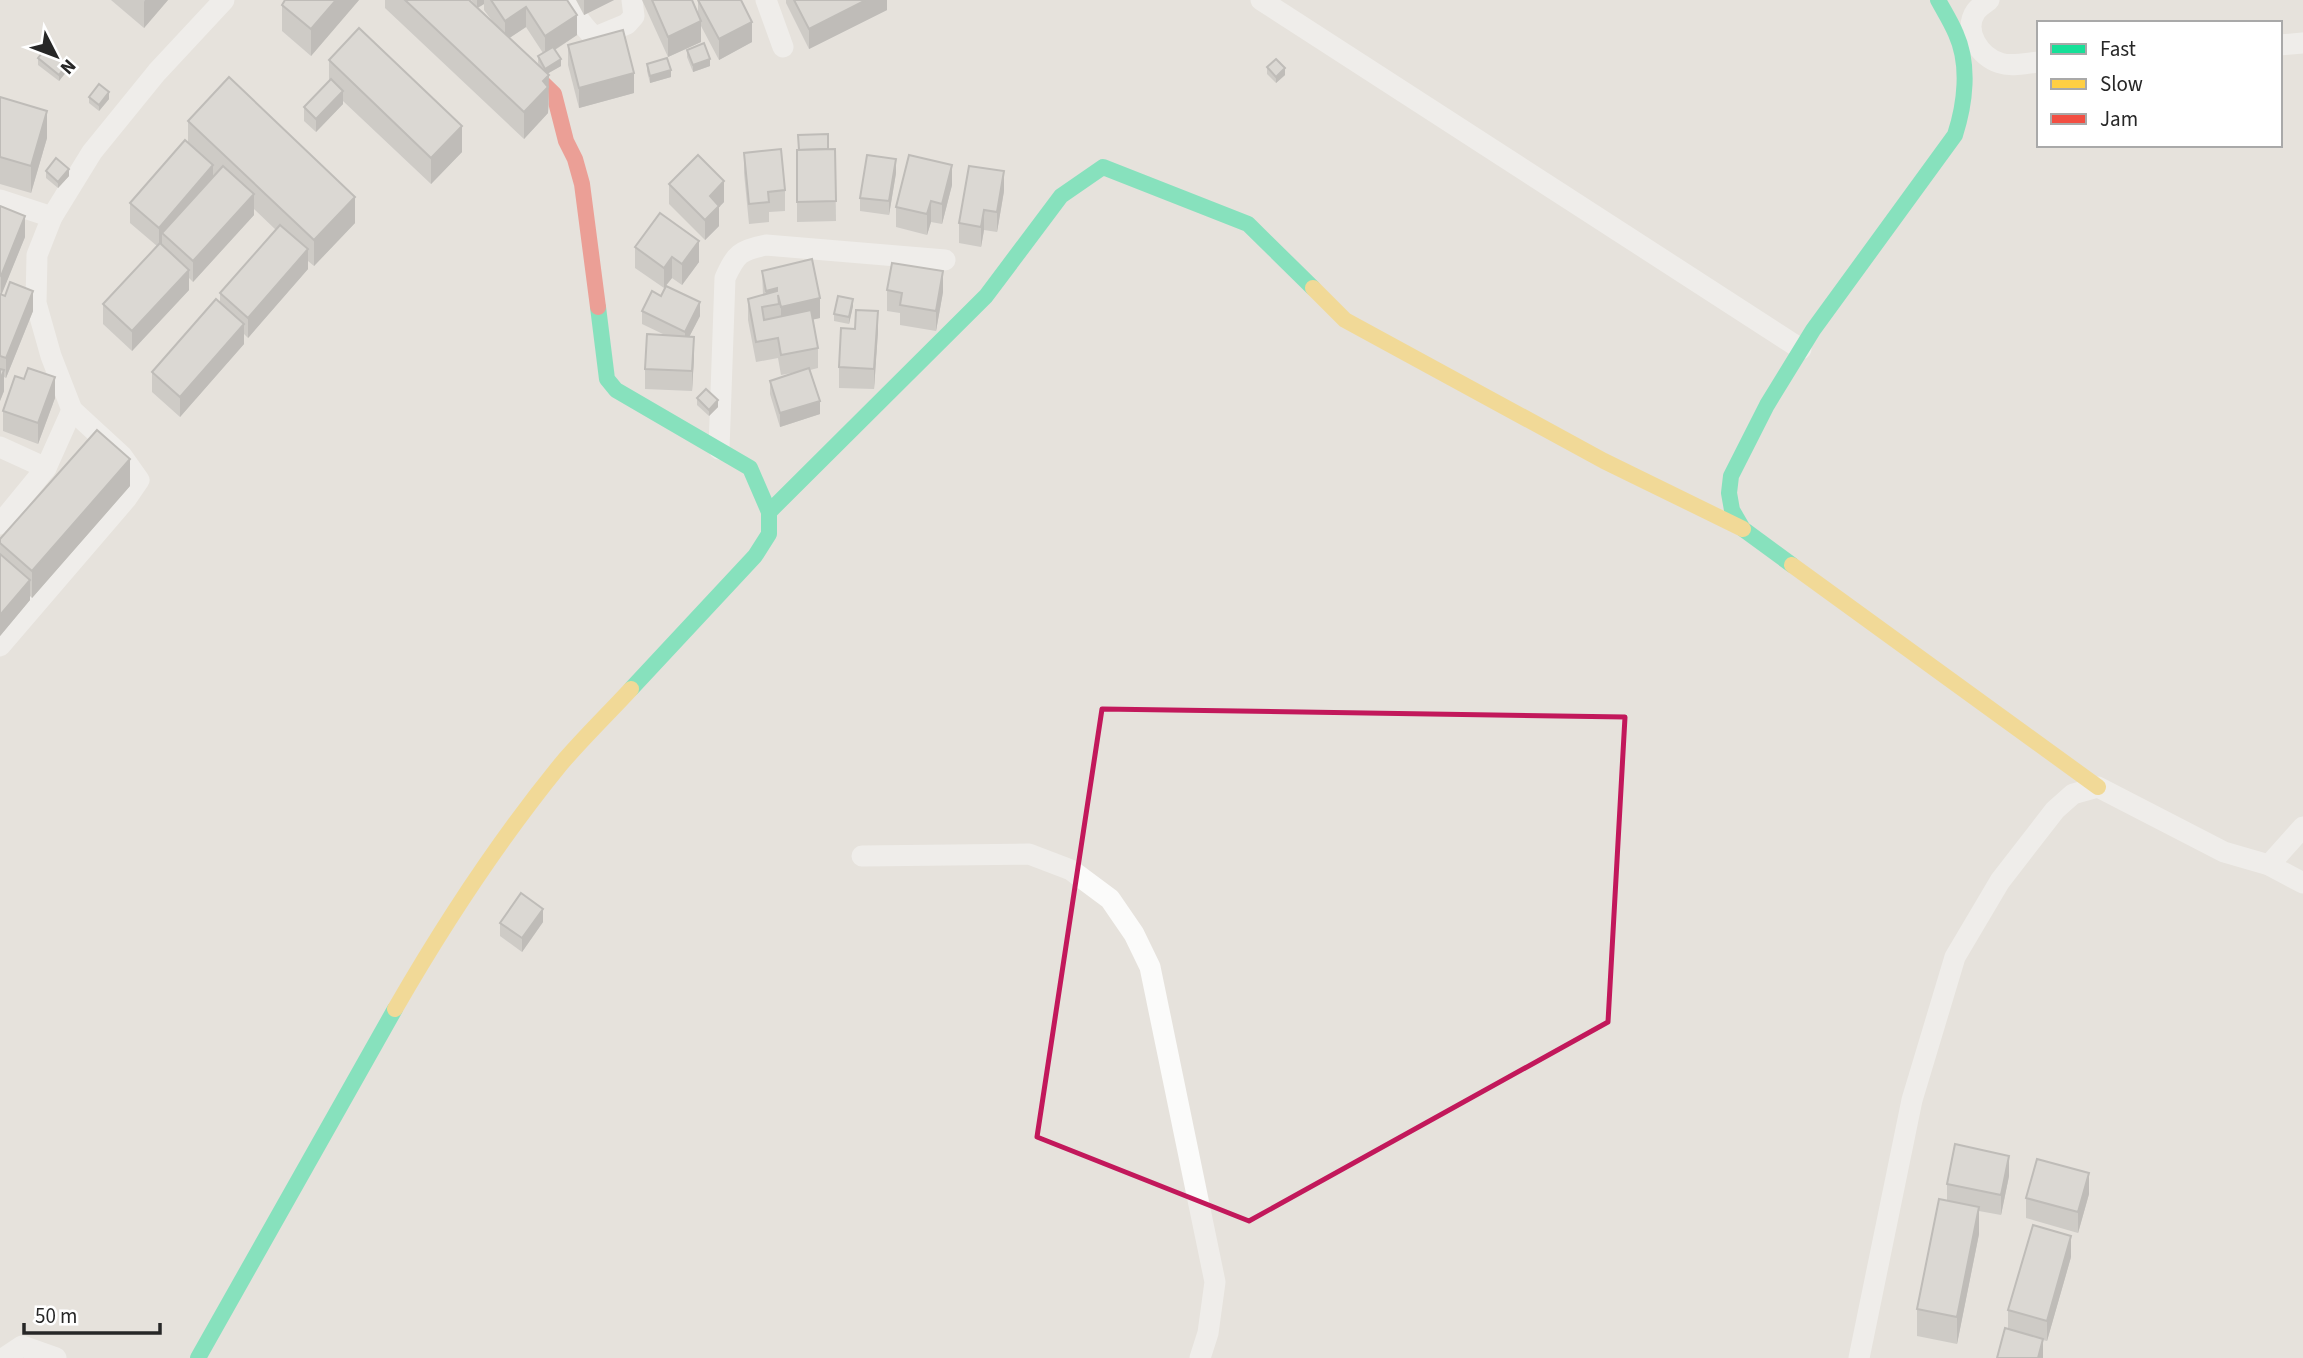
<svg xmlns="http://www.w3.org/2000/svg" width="2303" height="1358" viewBox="0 0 2303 1358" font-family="'Source Sans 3',sans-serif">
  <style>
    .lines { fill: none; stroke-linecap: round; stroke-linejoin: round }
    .street { stroke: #fbfbfa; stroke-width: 21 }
    .fast { stroke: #16e098; stroke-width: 16 }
    .slow { stroke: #ffcf43; stroke-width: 16 }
    .jam { stroke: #f24e42; stroke-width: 16 }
    .wall { fill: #b1afac; fill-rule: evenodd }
    .shaded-wall { fill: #908f8c }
    .building { fill: #ceccc8; stroke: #908f8c; stroke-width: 2 }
    .marked { fill: none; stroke: #c2185b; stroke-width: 5; stroke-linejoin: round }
  </style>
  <rect width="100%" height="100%" fill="#e6e2dc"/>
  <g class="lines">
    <g class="street">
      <path d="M564 0 584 26 591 34 598 36 627 24 634 16 632 0"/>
      <path d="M766 0 783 47"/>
      <path d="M1261 0 1801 349"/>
      <path d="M1989 0C1985 3 1979 7 1976 11 1962 31 1980 57 2000 63 2011 67 2027 63 2039 62"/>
      <path d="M2280 45 2303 43"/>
      <path d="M0 200 52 217"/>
      <path d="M0 447 46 468"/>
      <path d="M719 449 725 278C736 254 740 250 766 245L945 260"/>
      <path d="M0 524 46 468 72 410"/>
      <path d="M0 646 126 499 139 480 122 456 72 410 51 356 36 303 37 255 52 217 92 152 157 72 224 0"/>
      <path d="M862 856 1029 854 1071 870 1110 899 1134 934 1150 967 1215 1282 1208 1333 1200 1358"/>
      <path d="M2269 865 2303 827"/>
      <path d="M4 1358 22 1346 56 1358"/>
      <path d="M1859 1358 1912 1100 1955 957 2000 881 2055 810 2073 794 2098 787 2224 852 2269 865 2303 883"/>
    </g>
    <g class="fast">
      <path d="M598 307 607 379 616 390 750 468 769 512V534L755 556 631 689"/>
      <path d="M769 512 986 296 1061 196 1103 167 1248 224 1313 288"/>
      <path d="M1792 565 1743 529 1732 510 1729 493 1731 476 1767 405 1813 330 1955 135C1965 104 1970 65 1956 34 1951 22 1944 11 1938 0"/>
      <path d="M198 1358 395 1009"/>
    </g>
    <g class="slow">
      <path d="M1313 288 1345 320 1604 461 1743 529"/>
      <path d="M1792 565 2098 787"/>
      <path d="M395 1009C444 924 499 840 561 764 583 738 608 714 631 689"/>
    </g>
    <path class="jam" d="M521 62 554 94 566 141 575 159 582 184 598 307"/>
  </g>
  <g class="wall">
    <path d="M111 0H168L144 28Z"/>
    <path d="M285 0H359L311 56 282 31V5Z"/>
    <path d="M385 0H469L477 7 471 0H567L577 35 555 50 561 66 547 74 549 102 548 113 524 139 385 8ZM484 4V10L493 22 478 8ZM526 27 543 53 538 56V63L541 68 509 38Z"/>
    <path d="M576 0H614L584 15Z"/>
    <path d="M642 0H692L698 13V0H741L752 42 719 60 701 26V42L668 57Z"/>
    <path d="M786 0H887V10L809 49 786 3Z"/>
    <path d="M568 45 634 93 579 108 568 65Z"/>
    <path d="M687 50 710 66 693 72 687 57Z"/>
    <path d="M38 58 67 71 59 81 38 65Z"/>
    <path d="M329 60 462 152 431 184 343 101V104L316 132 304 121V107L329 82Z"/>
    <path d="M647 64 671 77 650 83 647 71Z"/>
    <path d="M1267 67 1285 75 1276 83 1267 74Z"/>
    <path d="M0 97 47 138 31 193 0 184Z"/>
    <path d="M89 97 109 99 99 111 89 103Z"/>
    <path d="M188 121 355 223 314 266 308 261V269L248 338 244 334V344L180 417 152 392V372L220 303V293L276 230 254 209V215L193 282 189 278V290L132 351 103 324V304L157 246 130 223V203L188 143Z"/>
    <path d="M835 149 836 221 797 222V150Z"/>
    <path d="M744 153 785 190V211L769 212V222L749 224 744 173Z"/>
    <path d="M46 171 69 176 58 188 46 178Z"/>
    <path d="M896 173 889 215 860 211V198Z"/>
    <path d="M669 184 724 202 719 207V226L705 240 669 204Z"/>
    <path d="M952 185 942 224 931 222 927 235 896 227V207Z"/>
    <path d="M1004 191 997 232 984 230 981 247 959 243V223Z"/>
    <path d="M0 206 25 237 1 295 33 311 6 378 4 377V391L0 401Z"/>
    <path d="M635 247 699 262 682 285 672 278 664 288 635 268Z"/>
    <path d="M762 271 820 318 813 319 818 348V368L810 370 820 414 780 427 770 394V381L797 372 781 375 778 358 756 362 748 320V299L763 295Z"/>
    <path d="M887 290 943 292 936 331 900 325V313L887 311Z"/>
    <path d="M853 306 849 324 834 321V314Z"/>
    <path d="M642 311 700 316 689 337 694 357 692 391 645 389V369L665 335 642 324Z"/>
    <path d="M878 331 874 389 839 388V367Z"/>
    <path d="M24 379 55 398 38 444 3 431V411Z"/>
    <path d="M697 398 718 407 709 416 697 405Z"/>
    <path d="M130 486 32 598 30 596V600L0 636V539Z"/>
    <path d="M543 922 522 952 500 936V923Z"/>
    <path d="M2009 1176 2001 1215 1979 1211V1234L1957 1344 1917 1336V1309L1947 1200V1184Z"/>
    <path d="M2089 1194 2078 1233 2026 1218V1198Z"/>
    <path d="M2071 1257 2047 1341 2043 1340V1358L2008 1329V1310Z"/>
  </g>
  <g class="shaded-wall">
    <path d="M145 0H168L144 28V2Z"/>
    <path d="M336 0H359L311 56V29Z"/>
    <path d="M477 0H484V4L477 8Z"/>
    <path d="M584 0H614L584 15Z"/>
    <path d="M866 0H887V10L809 49V29Z"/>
    <path d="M526 7V27L505 41V21Z"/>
    <path d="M577 15V35L545 56V36Z"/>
    <path d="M701 21V42L668 57V37Z"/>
    <path d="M752 22V42L719 60V39Z"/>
    <path d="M561 59V66L545 75V69Z"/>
    <path d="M710 59V66L693 72V65Z"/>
    <path d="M67 64V71L59 81V75Z"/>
    <path d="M1285 68V75L1276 83V77Z"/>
    <path d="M671 70V77L650 83V76Z"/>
    <path d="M634 73V93L579 108V88Z"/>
    <path d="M549 75 548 113 524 139V112L543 81Z"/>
    <path d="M343 91V104L316 132V119Z"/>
    <path d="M109 92V99L99 111V105Z"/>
    <path d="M47 111V138L31 193V166Z"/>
    <path d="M462 126V152L431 184V158Z"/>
    <path d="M896 159V173L889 215V201Z"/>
    <path d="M213 165V185L162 233V244L159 248V228Z"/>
    <path d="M952 165V185L942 224V204Z"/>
    <path d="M69 169V176L58 188V182Z"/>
    <path d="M1004 171V191L997 232V212Z"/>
    <path d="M724 181V202L719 207V226L705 240V220L710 196Z"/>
    <path d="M254 194V215L193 282V261Z"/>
    <path d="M355 197V223L314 266V240Z"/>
    <path d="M931 201V222L927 235V214Z"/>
    <path d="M984 210V230L981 247V227Z"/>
    <path d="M25 216V237L1 296V276Z"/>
    <path d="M699 241V262L682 285V264Z"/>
    <path d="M308 249V269L248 338V318Z"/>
    <path d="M672 257V278L664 288V268Z"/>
    <path d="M189 270V290L132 351V331Z"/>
    <path d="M943 271V292L936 331V311Z"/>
    <path d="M777 288V304L766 306V291Z"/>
    <path d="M33 291V311L6 378V358Z"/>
    <path d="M820 298V318L781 327V307Z"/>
    <path d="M853 299V306L849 324V317Z"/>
    <path d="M700 302V316L685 345V332Z"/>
    <path d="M878 311V331L874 389V369Z"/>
    <path d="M244 324V344L180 417V397Z"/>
    <path d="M694 337V357L692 391V371Z"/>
    <path d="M4 370V391L0 401V380Z"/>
    <path d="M55 377V398L38 444V423Z"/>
    <path d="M718 400V407L709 416V410Z"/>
    <path d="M820 401V414L780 427V413Z"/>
    <path d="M130 459V486L32 598V571Z"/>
    <path d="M30 580V600L0 636V615Z"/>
    <path d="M543 909V922L522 952V938Z"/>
    <path d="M2009 1156V1176L2001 1215V1195Z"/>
    <path d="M2089 1173V1194L2078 1233V1212Z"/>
    <path d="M1979 1207V1234L1957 1344V1317Z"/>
    <path d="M2071 1236V1257L2047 1341V1321Z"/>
    <path d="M2043 1339V1358H2038Z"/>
  </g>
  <g class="building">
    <path d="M285 0H336L311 29 282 5Z"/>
    <path d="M405 0H469L549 75 543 81 548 87 524 112Z"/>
    <path d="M491 0H567L577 15 545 36 526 7 505 21Z"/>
    <path d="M652 0H692L701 21 668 37Z"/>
    <path d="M698 0H741L752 22 719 39Z"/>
    <path d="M794 0H866L809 29Z"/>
    <path d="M359 28 462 126 431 158 329 60Z"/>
    <path d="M623 30 634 73 579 88 568 45Z"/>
    <path d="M704 43 710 59 693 65 687 50Z"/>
    <path d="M553 47 561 59 545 69 538 56Z"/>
    <path d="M46 48 67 64 59 75 38 58Z"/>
    <path d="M667 58 671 70 650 76 647 64Z"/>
    <path d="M1276 59 1285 68 1276 77 1267 67Z"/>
    <path d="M229 77 355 197 314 240 188 121Z"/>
    <path d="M331 79 343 91 316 119 304 107Z"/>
    <path d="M99 84 109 92 99 105 89 97Z"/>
    <path d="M0 97 47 111 31 166 0 157Z"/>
    <path d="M828 134V149L799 150 798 135Z"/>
    <path d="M185 140 213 165 159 228 130 203Z"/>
    <path d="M781 149 785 190 768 192 769 202 749 204 744 153Z"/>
    <path d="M835 149 836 201 797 202V150Z"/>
    <path d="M698 155 724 181 710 196 719 206 705 220 669 184Z"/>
    <path d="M867 155 896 159 889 201 860 198Z"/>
    <path d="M909 155 952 165 942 204 931 201 927 214 896 207Z"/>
    <path d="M56 158 69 169 58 182 46 171Z"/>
    <path d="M223 166 254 194 193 261 162 233Z"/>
    <path d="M969 166 1004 171 997 212 984 210 981 227 959 223Z"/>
    <path d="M0 206 25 216 1 276 0 275Z"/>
    <path d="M660 213 699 241 682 264 672 257 664 268 635 247Z"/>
    <path d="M280 225 308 249 248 318 220 293Z"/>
    <path d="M160 243 189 270 132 331 103 304Z"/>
    <path d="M812 259 820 298 781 307 778 295 779 304 762 307 764 320 811 310 818 348 781 355 778 338 756 342 748 299 777 291V288L766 291 762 271Z"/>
    <path d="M892 263 943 271 936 311 900 305 902 293 887 290Z"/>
    <path d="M10 282 33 291 6 358 0 356V294L5 296Z"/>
    <path d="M666 286 700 302 685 332 642 311 652 291 661 296Z"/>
    <path d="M838 296 853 299 849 317 834 314Z"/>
    <path d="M216 299 244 324 180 397 152 372Z"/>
    <path d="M856 310 878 311 874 369 839 367 841 328 855 329Z"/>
    <path d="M647 334 694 337 692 371 645 369Z"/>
    <path d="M28 368 55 377 38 423 3 411 15 376 24 379Z"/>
    <path d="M809 368 820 401 780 413 770 381Z"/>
    <path d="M0 369 4 370 0 380Z"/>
    <path d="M706 389 718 400 709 410 697 398Z"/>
    <path d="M97 430 130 459 32 571 0 543V539Z"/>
    <path d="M0 554 30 580 0 615Z"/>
    <path d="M521 893 543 909 522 938 500 923Z"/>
    <path d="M1955 1144 2009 1156 2001 1195 1947 1184Z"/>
    <path d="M2037 1159 2089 1173 2078 1212 2026 1198Z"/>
    <path d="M1939 1199 1979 1207 1957 1317 1917 1309Z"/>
    <path d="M2033 1225 2071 1236 2047 1321 2008 1310Z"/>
    <path d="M2005 1328 2043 1339 2038 1358H1997Z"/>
  </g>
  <path d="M0 0H2303V1358H0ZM1102 709 1625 717 1608 1022 1249 1221 1037 1137Z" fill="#e6e2dc" fill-opacity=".55" fill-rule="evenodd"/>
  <path class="marked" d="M1102 709 1625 717 1608 1022 1249 1221 1037 1137Z"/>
  <rect x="2037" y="21" width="245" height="126" fill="#ffffff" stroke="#a9a9a9" stroke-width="2"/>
  <rect x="2051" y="44" width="35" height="10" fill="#16e098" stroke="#a9a9a9" stroke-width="2"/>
  <text x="2100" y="56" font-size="21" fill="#272727">Fast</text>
  <rect x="2051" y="79" width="35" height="10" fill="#ffcf43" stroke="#a9a9a9" stroke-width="2"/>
  <text x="2100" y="91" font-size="21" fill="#272727">Slow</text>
  <rect x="2051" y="114" width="35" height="10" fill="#f24e42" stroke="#a9a9a9" stroke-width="2"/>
  <text x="2100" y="126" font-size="21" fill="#272727">Jam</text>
  <g transform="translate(56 56) rotate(132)" stroke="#ffffff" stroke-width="5" paint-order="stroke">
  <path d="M0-5L12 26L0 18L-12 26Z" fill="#272727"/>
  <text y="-10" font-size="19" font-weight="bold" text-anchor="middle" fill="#272727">N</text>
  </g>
  <path d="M24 1323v10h136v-10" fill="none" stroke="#272727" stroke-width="3.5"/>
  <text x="35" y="1323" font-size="21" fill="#272727" stroke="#ffffff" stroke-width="5" paint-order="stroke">50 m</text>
</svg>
